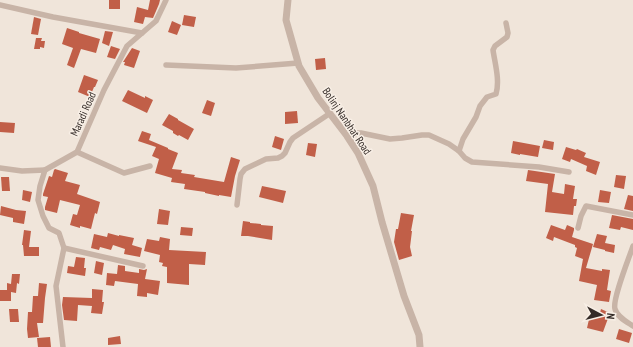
<svg xmlns="http://www.w3.org/2000/svg" width="633" height="347" viewBox="0 0 633 347" font-family="'PT Sans Narrow',sans-serif">
  <style>
    .building { fill: #c15f48 }
    .lines { fill: none; stroke-linecap: round; stroke-linejoin: round }
    .minor { stroke: #c8b4a7; stroke-width: 5.5 }
    .tertiary { stroke: #c8b4a7; stroke-width: 7 }
    .labels { text-anchor: middle; dominant-baseline: central; stroke-width: 3; stroke-linejoin: round; paint-order: stroke }
    .street-label { font-size: 11px; fill: #342b27; stroke: #f8efe6 }
  </style>
  <rect width="100%" height="100%" fill="#f0e5da"/>
  <g class="building">
    <rect x="109" y="0" width="11" height="9"/>
    <path d="M150 0H160L159 4 153 18 145 17 143 24 134 22 137 7 148 10Z"/>
    <path d="M184 15 196 17 194 27 182 25Z"/>
    <path d="M34 17 41 19 38 35 31 34Z"/>
    <path d="M172 21 181 25 177 35 168 32Z"/>
    <path d="M67 28 79 32V33L100 39 96 53 81 49 74 68 67 65 73 48 62 44Z"/>
    <path d="M105 31 113 32 109 46 102 43Z"/>
    <path d="M36 38H42L41 41H45L44 48 40 47V49H34Z"/>
    <path d="M111 46 120 49 115 59 107 57Z"/>
    <path d="M132 48 140 51 134 68 124 65 125 62H123Z"/>
    <path d="M325 58 326 69 316 70 315 59Z"/>
    <path d="M84 75 98 80 95 87H94L90 97 78 92Z"/>
    <path d="M128 90 145 98V96L153 100 147 113 122 101Z"/>
    <path d="M207 100 215 103 211 116 202 113Z"/>
    <path d="M297 111 298 123 285 124V112Z"/>
    <path d="M169 114 178 119V120L194 129 188 140 179 135 178 136 173 133V131L162 125Z"/>
    <path d="M0 122 15 123 14 133 0 132Z"/>
    <path d="M142 131 151 134 149 140 168 148V149L178 153 172 169 182 170 181 173 195 175 194 177 224 182 231 157 240 160 235 176 231 197 219 195V196L205 193V192L184 189 185 184 171 182 172 178 155 173 159 159 152 156 156 147 138 141Z"/>
    <path d="M275 136 284 139 281 150 272 147Z"/>
    <path d="M544 140 554 142 553 150 542 148Z"/>
    <path d="M513 141 540 146 538 157 520 154V155L511 153Z"/>
    <path d="M308 143 317 144 315 157 306 155Z"/>
    <path d="M566 147 576 150 577 149 586 153 584 157 600 162 596 175 586 171 587 166 571 159 570 162 562 159Z"/>
    <path d="M55 169 68 173 65 181 80 185 77 194 100 202 97 214 95 213 91 229 80 226V228L70 225 73 214 77 215 80 205 60 200 57 213 45 210V207L48 197 43 196V194L49 176 52 177 54 170Z"/>
    <path d="M528 170 555 174 552 192 564 194 565 184 575 186 573 199H577L576 206H574L573 215 545 212 548 184 526 181Z"/>
    <path d="M616 175 626 176 624 189 614 187Z"/>
    <path d="M1 177H9L10 191H2Z"/>
    <path d="M262 186 286 191 283 203 259 197Z"/>
    <path d="M23 190 32 192 30 202 22 200Z"/>
    <path d="M600 190 611 192 609 203 598 202Z"/>
    <path d="M628 195 633 196V211L624 209Z"/>
    <path d="M1 206 16 210 26 211 24 224 13 222V218L0 215Z"/>
    <path d="M159 209 170 211 168 225 157 224Z"/>
    <path d="M401 213 414 215 411 231H412L410 247 412 256 399 260 394 242 396 229H398Z"/>
    <path d="M612 215 633 219V230L621 227 620 230 609 228Z"/>
    <path d="M243 221 250 222V223L261 224V225L273 226 272 240 248 236H241Z"/>
    <path d="M551 225 565 230 567 225 574 228V230L572 237 593 244 586 268 602 271V269L610 270 607 290 611 291 609 302 594 300 597 285 579 281 583 259 575 256 577 248 575 247V245L554 237 553 241 546 238Z"/>
    <path d="M181 227 193 228 192 236 180 235Z"/>
    <path d="M24 230 31 231 29 247H39V256H24L23 245H22Z"/>
    <path d="M108 233 119 236V235L134 238 132 245 142 248 140 257 124 254 125 249 113 245 111 250 100 247 99 250 91 248 94 234 107 237Z"/>
    <path d="M597 234 607 236 605 243 615 245 614 253 605 251V250L593 247Z"/>
    <path d="M160 237 170 239 169 250 206 252 205 265 189 264V285L167 283V267L162 266 163 263 159 262 160 255 144 251 147 239 159 241Z"/>
    <path d="M76 257 85 258 84 268H86L85 276 67 273 68 266 74 267Z"/>
    <path d="M96 261 104 263 102 275 94 273Z"/>
    <path d="M118 265 125 266V271L139 273V269L144 270 147 269 145 279 160 281 158 295 147 293V297L137 296 138 284 115 281 114 286 106 285 107 273 117 274Z"/>
    <path d="M12 274H20L19 284 17 283 16 293 11 292V301H0V290H7V283L11 284Z"/>
    <path d="M39 283 47 284 45 298 43 323H37L39 337 28 338 27 329 28 312H32L33 296H38Z"/>
    <path d="M92 289 103 290 102 302H104L102 314 91 313 92 306 78 305 77 321 64 320 62 305 63 297 92 298Z"/>
    <path d="M9 309H18L19 322H10Z"/>
    <path d="M601 309 610 313 603 332 587 328 590 315 599 316Z"/>
    <path d="M619 329 632 333 629 343 616 339Z"/>
    <path d="M120 336 121 344 108 345V338Z"/>
    <path d="M50 337 51 347H38L37 338Z"/>
  </g>
  <g class="lines">
    <g class="minor">
      <path d="M0 5 53 17 142 33"/>
      <path d="M166 65 236 68 298 63"/>
      <path d="M349 139 357 133H361L390 139 402 138 422 135H429L449 144 459 151 465 158 472 162 539 167 569 172"/>
      <path d="M459 151 463 139 476 117 480 106 487 97 496 94C500 80 495 64 493 50L495 46 507 37 508 33 506 23"/>
      <path d="M77 152 124 173 150 166"/>
      <path d="M0 168 22 171 45 170"/>
      <path d="M237 205 240 179 241 174 245 169 266 159 278 158 282 156 285 153 290 142 293 138 329 114"/>
      <path d="M578 228 581 216 586 206 633 215"/>
      <path d="M633 246C629 258 612 300 615 309 617 317 627 322 633 326"/>
      <path d="M64 248 143 266"/>
      <path d="M63 347 56 286 64 248 59 233 49 228 43 216 38 200 40 186 45 170 77 152 104 90 127 46 156 21 166 0"/>
    </g>
    <path class="tertiary" d="M288 0 286 20 299 66 318 98 347 136 358 153 373 186 382 222 404 296 419 335 420 347"/>
  </g>
  <g class="labels">
    <g class="street-label">
      <text transform="translate(83 114) rotate(-66)">Maradi Road</text>
      <text transform="translate(347 121) rotate(56)">Bolinj Nanbhat Road</text>
    </g>
  </g>
  <g transform="translate(601 315) rotate(97)" stroke="#f8efe6" stroke-width="3" paint-order="stroke">
  <path d="M0-3L7 15L0 10L-7 15Z" fill="#342b27"/>
  <text y="-6" font-size="11" font-weight="bold" text-anchor="middle" fill="#342b27">N</text>
  </g>
</svg>
